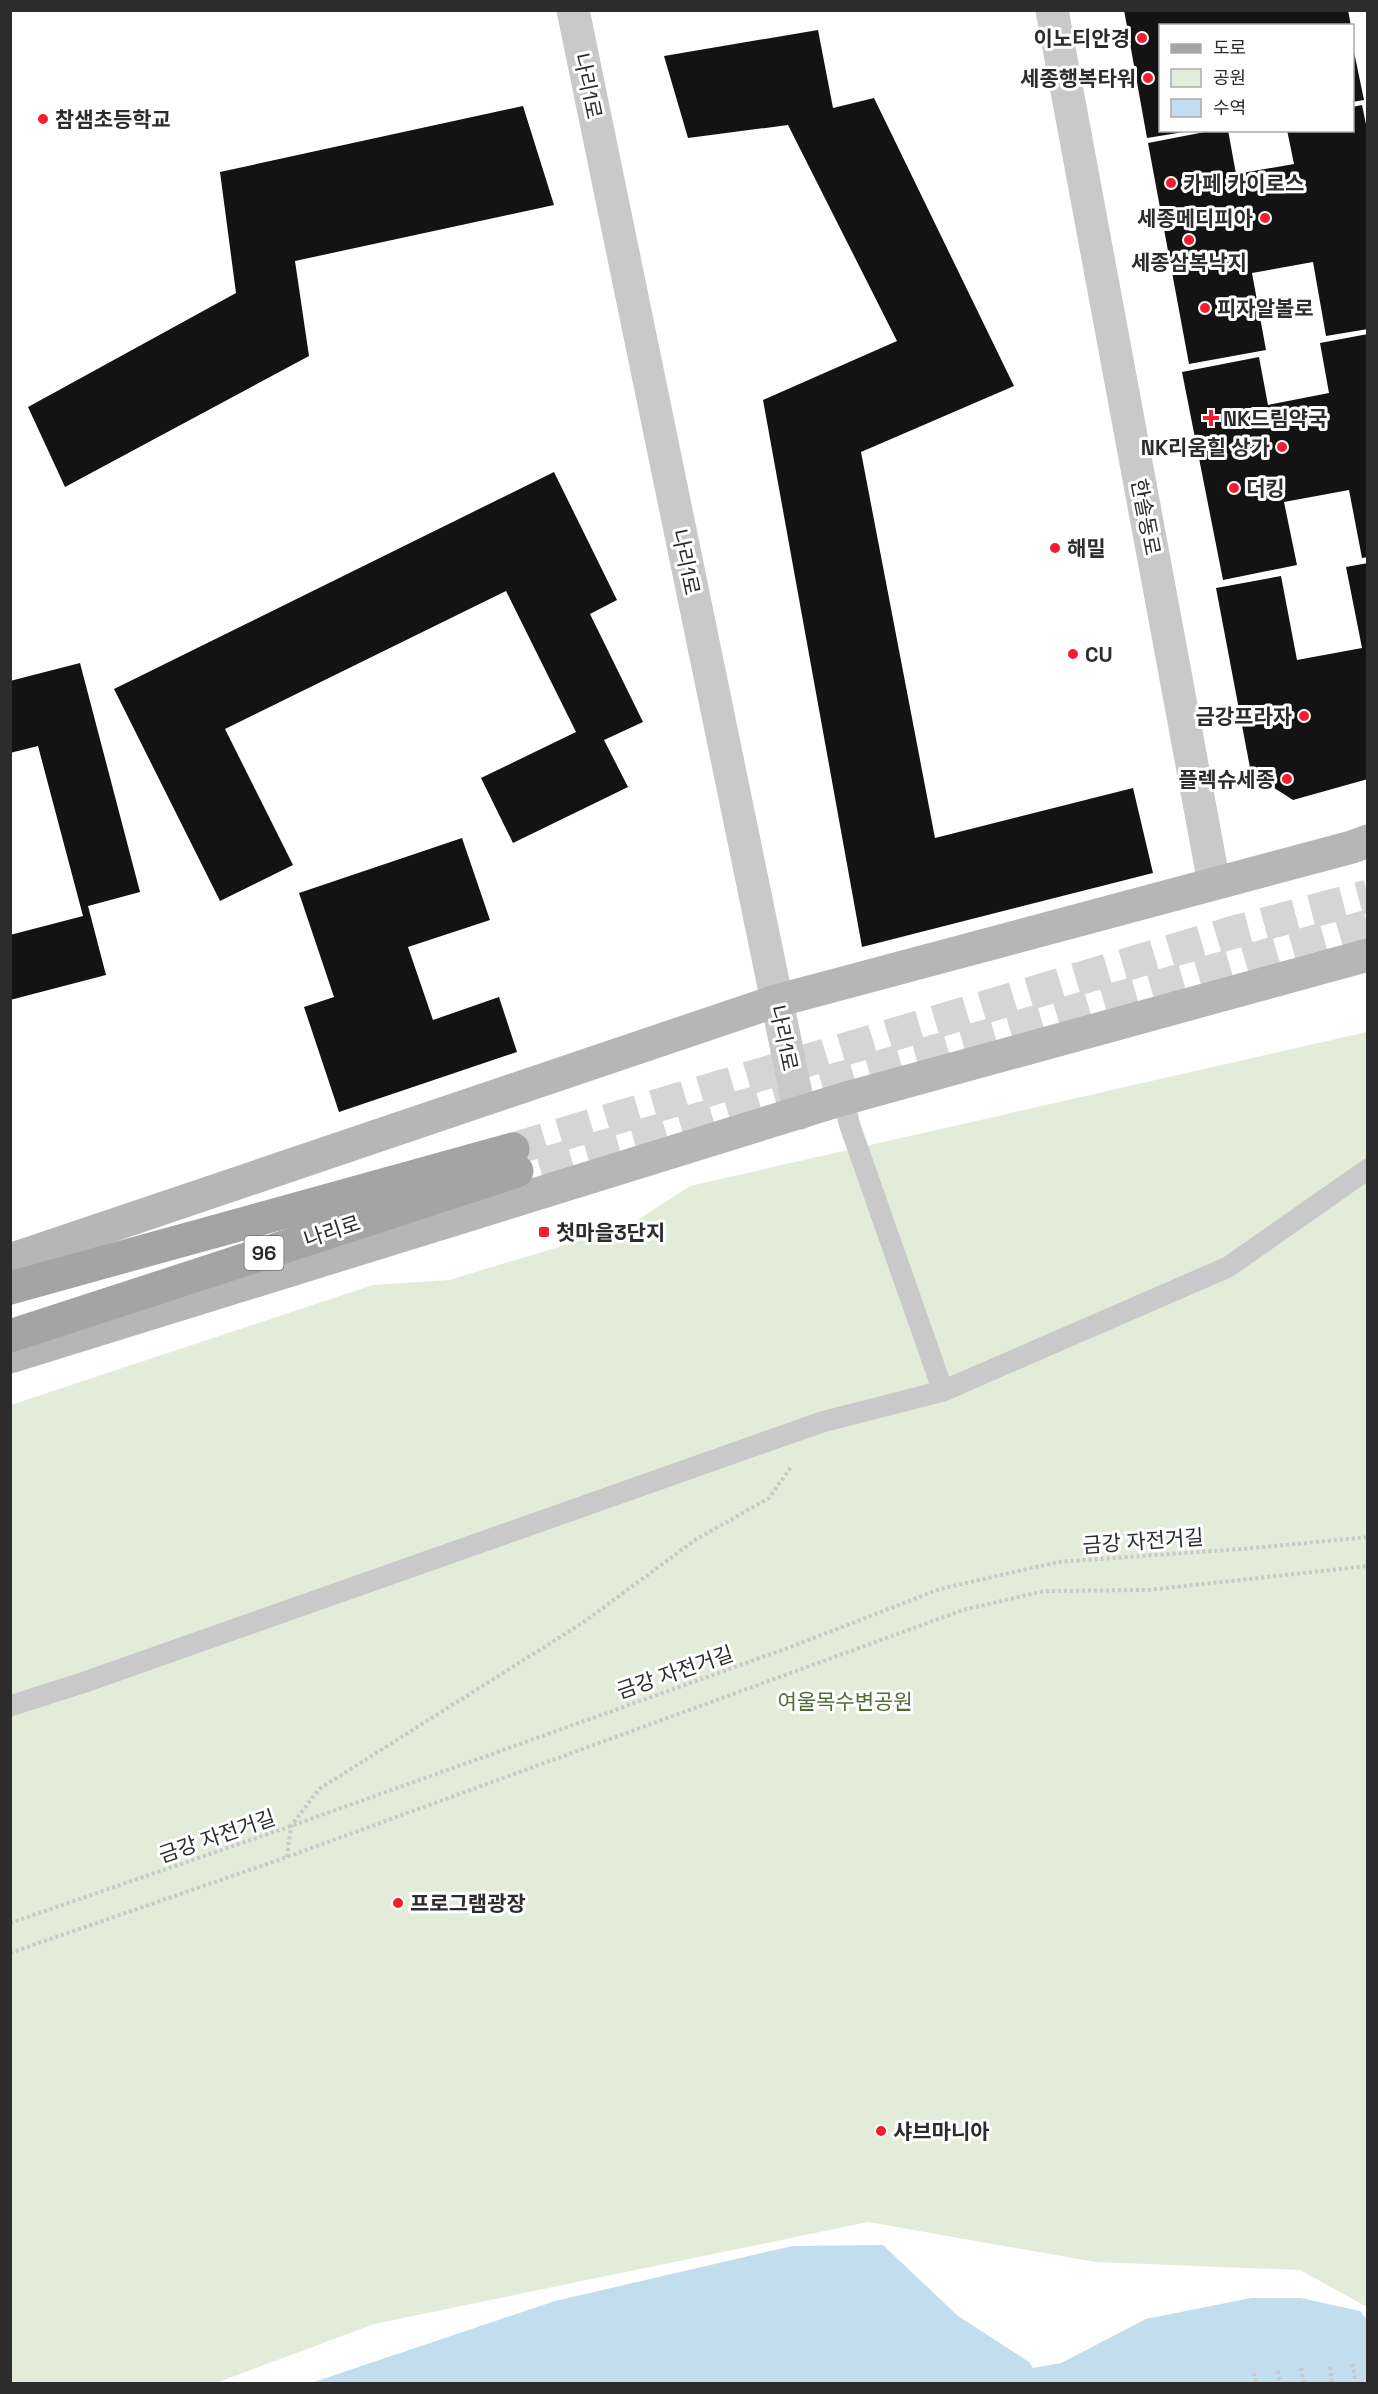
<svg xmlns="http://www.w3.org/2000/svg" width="1378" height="2394" viewBox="0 0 1378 2394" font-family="'Space Grotesk','Noto Sans KR',sans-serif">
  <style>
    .green { fill: #e3ecd8 }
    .water { fill: #c2deee }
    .building { fill: #131313 }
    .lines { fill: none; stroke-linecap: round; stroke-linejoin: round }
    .primary-tunnel { stroke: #d5d5d5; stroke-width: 33; stroke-dasharray: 33 16; stroke-linecap: butt }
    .path { stroke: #c9c9c9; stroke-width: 4; stroke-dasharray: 3 3; stroke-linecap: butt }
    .lane { stroke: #c9c9c9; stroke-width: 21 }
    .street { stroke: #c9c9c9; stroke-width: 33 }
    .secondary { stroke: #b6b6b6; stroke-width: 33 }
    .primary { stroke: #a4a4a4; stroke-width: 33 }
    .poi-dot { fill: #f61c2f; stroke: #fff; stroke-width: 2 }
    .labels { text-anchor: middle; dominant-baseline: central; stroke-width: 6; stroke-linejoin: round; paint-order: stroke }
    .shield { fill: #fff; stroke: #6b6b6b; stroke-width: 1.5 }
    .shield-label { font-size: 20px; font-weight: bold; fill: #2c2c2c }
    .poi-label { font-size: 21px; font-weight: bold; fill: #2c2c2c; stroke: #fff; text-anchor: start }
    .street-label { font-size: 21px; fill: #2c2c2c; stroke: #fff }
    .park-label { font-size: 21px; fill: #506c36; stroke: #fff }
  </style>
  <rect width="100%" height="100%" fill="#fff"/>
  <path class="green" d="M1367 1032V2307L1300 2270 1095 2262 868 2222 374 2324 216 2383H11V1405L373 1285 449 1280 628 1226 690 1186Z"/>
  <path class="water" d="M883 2245 958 2316 1029 2362 1033 2368 1061 2363 1146 2319 1251 2298H1301L1360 2311 1367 2320V2383H311L555 2301 792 2246Z"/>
  <g class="building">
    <path d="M1124 10H1348L1351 26H1160V130L1184 132 1147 138Z"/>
    <path d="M818 30 833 108 874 98 1014 386 861 452 935 838 1133 788 1153 873 862 947 763 400 897 341 788 125 688 138 664 56Z"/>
    <path d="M1352 42 1364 100 1352 102Z"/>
    <path d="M1362 105 1368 134V329L1326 336 1313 262 1252 273 1266 350 1189 364 1148 143 1215 130H1228L1236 174 1294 164 1287 130H1352V107Z"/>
    <path d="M523 106 554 205 295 261 309 356 65 487 28 407 236 293 220 172Z"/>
    <path d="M1368 334V557L1362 558 1349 490 1284 502 1297 565 1223 580 1182 372 1259 357 1268 405 1329 393 1320 343Z"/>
    <path d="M554 472 617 600 590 614 643 722 604 740 628 787 513 843 481 778 576 732 506 591 225 729 293 865 220 901 114 689Z"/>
    <path d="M1368 563V779L1293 800 1251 773 1216 588 1281 576 1297 660 1362 648 1346 567Z"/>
    <path d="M80 663 140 892 88 906 106 975 10 1000V935L83 916 38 746 10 753V681Z"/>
    <path d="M462 838 490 920 408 947 433 1020 499 997 517 1052 339 1112 304 1007 334 997 299 893Z"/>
  </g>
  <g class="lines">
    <g class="primary-tunnel">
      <path d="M513 1149 1231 933 1368 896"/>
      <path d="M539 1165 1368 926"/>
    </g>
    <g class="path">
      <path d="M287 1857 291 1826 319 1789 584 1622 695 1540 769 1498 791 1467"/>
      <path d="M10 1923 291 1826 788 1648 940 1589 1058 1562 1254 1548 1368 1537"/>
      <path d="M10 1953 287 1857 963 1610 1044 1591 1148 1590 1368 1566"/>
      <path d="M1352 2364 1356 2384"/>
      <path d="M1330 2367 1332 2384"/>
      <path d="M1301 2368 1304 2384"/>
      <path d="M1278 2371 1281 2384"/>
      <path d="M1254 2373 1257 2384"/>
    </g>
    <g class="lane">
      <path d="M843 1099 850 1126 943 1391"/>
      <path d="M10 1706 85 1682 822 1422 943 1391 1228 1267 1368 1169"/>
    </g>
    <g class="street">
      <path d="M573 10 800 1113"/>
      <path d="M1052 10 1214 883"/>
    </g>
    <g class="secondary">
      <path d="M10 1260 776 1001 1352 847 1368 841"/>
      <path d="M10 1357 843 1099 1368 955"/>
    </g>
    <g class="primary">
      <path d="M10 1288 513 1149"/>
      <path d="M10 1336 517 1171"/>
    </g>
  </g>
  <g class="poi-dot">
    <circle cx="1142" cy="38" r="6"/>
    <circle cx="1148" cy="78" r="6"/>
    <circle cx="43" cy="119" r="6"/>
    <circle cx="1171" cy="183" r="6"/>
    <circle cx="1265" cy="218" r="6"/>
    <circle cx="1189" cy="240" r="6"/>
    <circle cx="1205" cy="308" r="6"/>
    <path d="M1208 409h6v6h6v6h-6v6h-6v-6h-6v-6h6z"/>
    <circle cx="1282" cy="447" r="6"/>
    <circle cx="1234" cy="488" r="6"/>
    <circle cx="1055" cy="548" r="6"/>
    <circle cx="1073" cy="654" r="6"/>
    <circle cx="1304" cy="716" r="6"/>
    <circle cx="1287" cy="779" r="6"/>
    <rect x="538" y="1226" width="12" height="12" rx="3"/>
    <circle cx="398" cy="1903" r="6"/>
    <circle cx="881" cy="2131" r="6"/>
  </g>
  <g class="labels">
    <rect class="shield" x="244.5" y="1236" width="39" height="34" rx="4.5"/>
    <g class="shield-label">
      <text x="264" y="1253">96</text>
    </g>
    <g class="poi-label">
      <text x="1130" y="38" text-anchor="end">이노티안경</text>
      <text x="1136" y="78" text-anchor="end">세종행복타워</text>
      <text x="55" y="119">참샘초등학교</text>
      <text x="1183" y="183">카페 카이로스</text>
      <text x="1253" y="218" text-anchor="end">세종메디피아</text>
      <text x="1189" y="262" text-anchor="middle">세종삼복낙지</text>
      <text x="1217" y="308">피자알볼로</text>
      <text x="1223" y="418">NK드림약국</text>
      <text x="1270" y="447" text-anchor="end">NK리움힐 상가</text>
      <text x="1246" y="488">더킹</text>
      <text x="1067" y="548">해밀</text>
      <text x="1085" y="654">CU</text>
      <text x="1292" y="716" text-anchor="end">금강프라자</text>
      <text x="1275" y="779" text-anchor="end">플렉슈세종</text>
      <text x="556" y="1232">첫마을3단지</text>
      <text x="410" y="1903">프로그램광장</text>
      <text x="893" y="2131">샤브마니아</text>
    </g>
    <g class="street-label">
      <text transform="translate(588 86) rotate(78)">나리1로</text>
      <text transform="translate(1146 517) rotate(79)">한솔동로</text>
      <text transform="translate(686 562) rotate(78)">나리1로</text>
      <text transform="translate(784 1038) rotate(78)">나리1로</text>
      <text transform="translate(332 1231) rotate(-18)">나리로</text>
      <text transform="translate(1143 1541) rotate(-4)">금강 자전거길</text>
      <text transform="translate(675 1672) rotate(-19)">금강 자전거길</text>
      <text transform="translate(217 1836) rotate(-19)">금강 자전거길</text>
    </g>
    <g class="park-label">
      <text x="845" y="1701">여울목수변공원</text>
    </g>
  </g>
  <rect width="1378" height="2394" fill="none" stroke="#2c2c2c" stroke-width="24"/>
  <rect x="1159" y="24" width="195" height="108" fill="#ffffff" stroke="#ababab" stroke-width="1.5"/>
  <rect x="1171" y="44" width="30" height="9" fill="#a4a4a4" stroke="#ababab" stroke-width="1.5"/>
  <text x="1213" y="54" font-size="18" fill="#2c2c2c">도로</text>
  <rect x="1171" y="69" width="30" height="18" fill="#e3ecd8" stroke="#ababab" stroke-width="1.5"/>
  <text x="1213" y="84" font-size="18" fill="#2c2c2c">공원</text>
  <rect x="1171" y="99" width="30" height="18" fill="#c2deee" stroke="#ababab" stroke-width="1.5"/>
  <text x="1213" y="114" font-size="18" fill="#2c2c2c">수역</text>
</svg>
